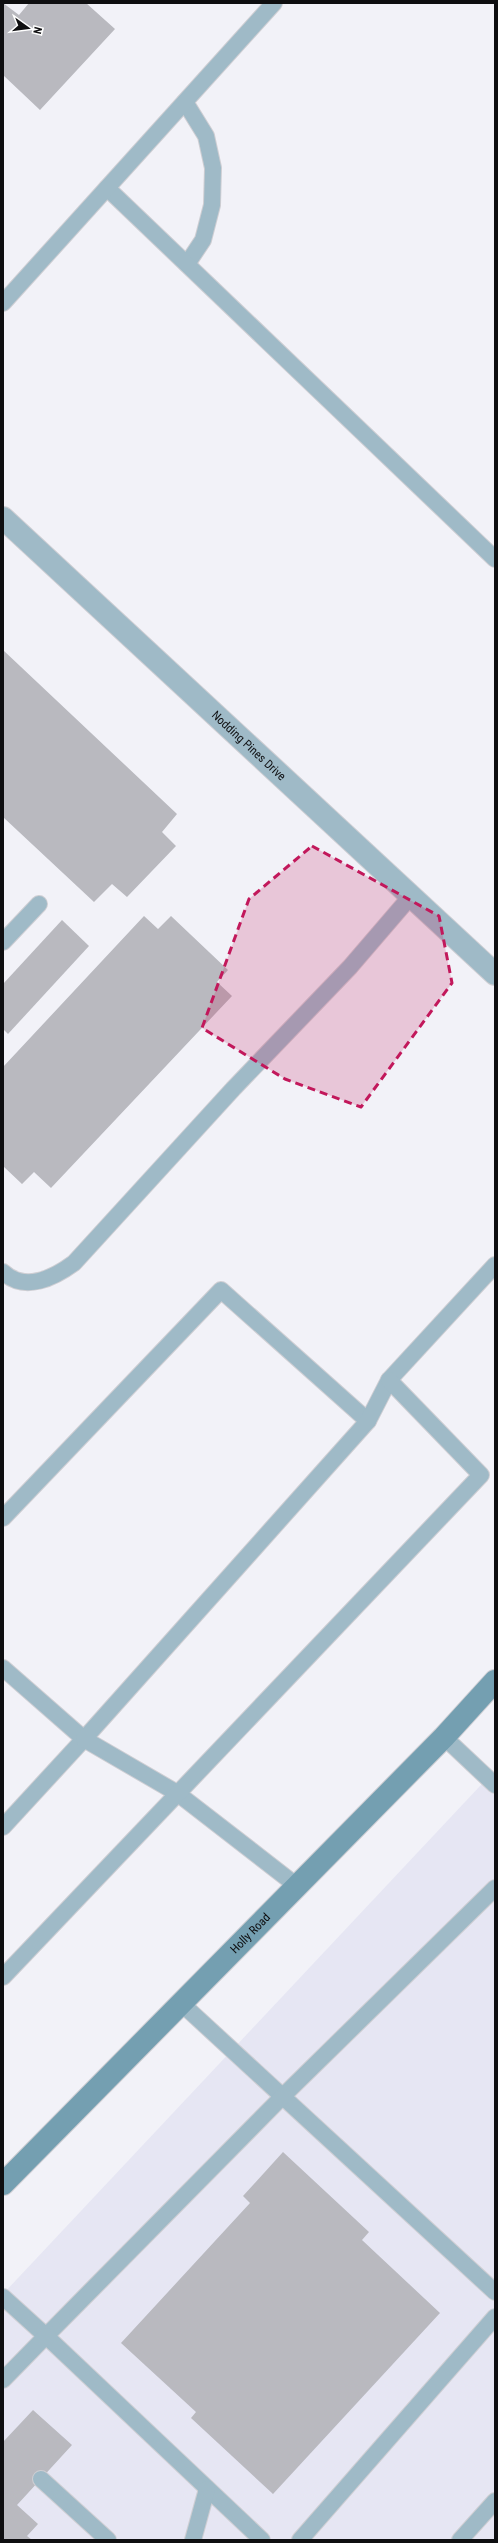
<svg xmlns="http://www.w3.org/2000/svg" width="498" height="2543" viewBox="0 0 498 2543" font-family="'Roboto Condensed',sans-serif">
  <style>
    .built { fill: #e6e6f3 }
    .building { fill: #b9b9bf }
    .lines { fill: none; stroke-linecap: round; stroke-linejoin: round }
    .lane-casing { stroke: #ceced3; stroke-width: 18 }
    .street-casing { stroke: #ceced3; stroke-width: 24 }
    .secondary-casing { stroke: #ceced3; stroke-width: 24 }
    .lane { stroke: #9fbac7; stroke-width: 16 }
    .street { stroke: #9fbac7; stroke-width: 22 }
    .secondary { stroke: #749fb1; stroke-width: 22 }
    .marked { fill: #c2185b; fill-opacity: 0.2; stroke: #c2185b; stroke-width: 3; stroke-dasharray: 8 5; stroke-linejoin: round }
    .labels { text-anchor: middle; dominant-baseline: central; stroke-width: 3; stroke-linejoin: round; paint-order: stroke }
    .street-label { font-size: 12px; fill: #0e0e10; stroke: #fff }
  </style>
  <rect width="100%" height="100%" fill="#f2f2f8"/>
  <path class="built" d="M495 1770V2540H3V2294Z"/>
  <g class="building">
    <path d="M3 3 19 15 29 3H86L115 29 40 110 3 75Z"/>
    <path d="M3 650 177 814 162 832 176 846 127 897 112 884 94 902 3 817Z"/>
    <path d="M144 916 158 929 171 916 228 970 217 982 232 996 51 1188 34 1172 22 1184 3 1166V1067Z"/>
    <path d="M62 920 89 946 8 1034 3 1029V984Z"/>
    <path d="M283 2152 369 2232 362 2240 440 2313 273 2494 191 2418 196 2412 121 2343 250 2203 243 2196Z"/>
    <path d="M33 2410 72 2445 17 2505 38 2524 27 2536 32 2540H3V2442Z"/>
  </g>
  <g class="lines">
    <defs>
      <g id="lane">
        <path d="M185 102 206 136 213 168 212 205 203 240 187 264"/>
        <path d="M107 188 495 559"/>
        <path d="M3 303 274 3"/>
        <path d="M3 942 39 904"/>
        <path d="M3 1272C25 1293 55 1277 74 1263L233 1089 350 967 411 896"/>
        <path d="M3 1518 221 1290 368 1421"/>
        <path d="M3 1668 84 1739 3 1827"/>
        <path d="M444 1737 495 1785"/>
        <path d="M297 1886 177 1793 84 1739 368 1421 389 1380 495 1265"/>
        <path d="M3 1977 481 1475 389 1380"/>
        <path d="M181 2003 495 2292"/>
        <path d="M3 2297 46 2336 283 2096 495 1888"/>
        <path d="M3 2380 46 2336 262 2540"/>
        <path d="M41 2479 108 2540"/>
        <path d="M193 2540 207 2489"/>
        <path d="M300 2540 495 2317"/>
        <path d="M460 2540 495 2501"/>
      </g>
      <g id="street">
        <path id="s1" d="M3 518 495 974"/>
      </g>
      <g id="secondary">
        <path id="s2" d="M3 2184 444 1737 495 1681"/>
      </g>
    </defs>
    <use href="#lane" class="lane-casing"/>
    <use href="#street" class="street-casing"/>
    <use href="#secondary" class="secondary-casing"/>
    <use href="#lane" class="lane"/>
    <use href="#street" class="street"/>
    <use href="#secondary" class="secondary"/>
  </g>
  <path class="marked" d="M312 846 439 916 452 983 361 1107 285 1079 202 1028 249 899Z"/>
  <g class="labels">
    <g class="street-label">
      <text stroke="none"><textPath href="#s1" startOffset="335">Nodding Pines Drive</textPath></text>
      <text stroke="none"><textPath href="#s2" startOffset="352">Holly Road</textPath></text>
    </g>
  </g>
  <rect width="498" height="2543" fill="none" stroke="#0e0e10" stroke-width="8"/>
  <g transform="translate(28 28) rotate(104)" stroke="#ffffff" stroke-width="3" paint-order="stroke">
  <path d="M0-3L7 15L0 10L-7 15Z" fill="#0e0e10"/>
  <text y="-6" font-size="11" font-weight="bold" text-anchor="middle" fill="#0e0e10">N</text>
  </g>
</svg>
